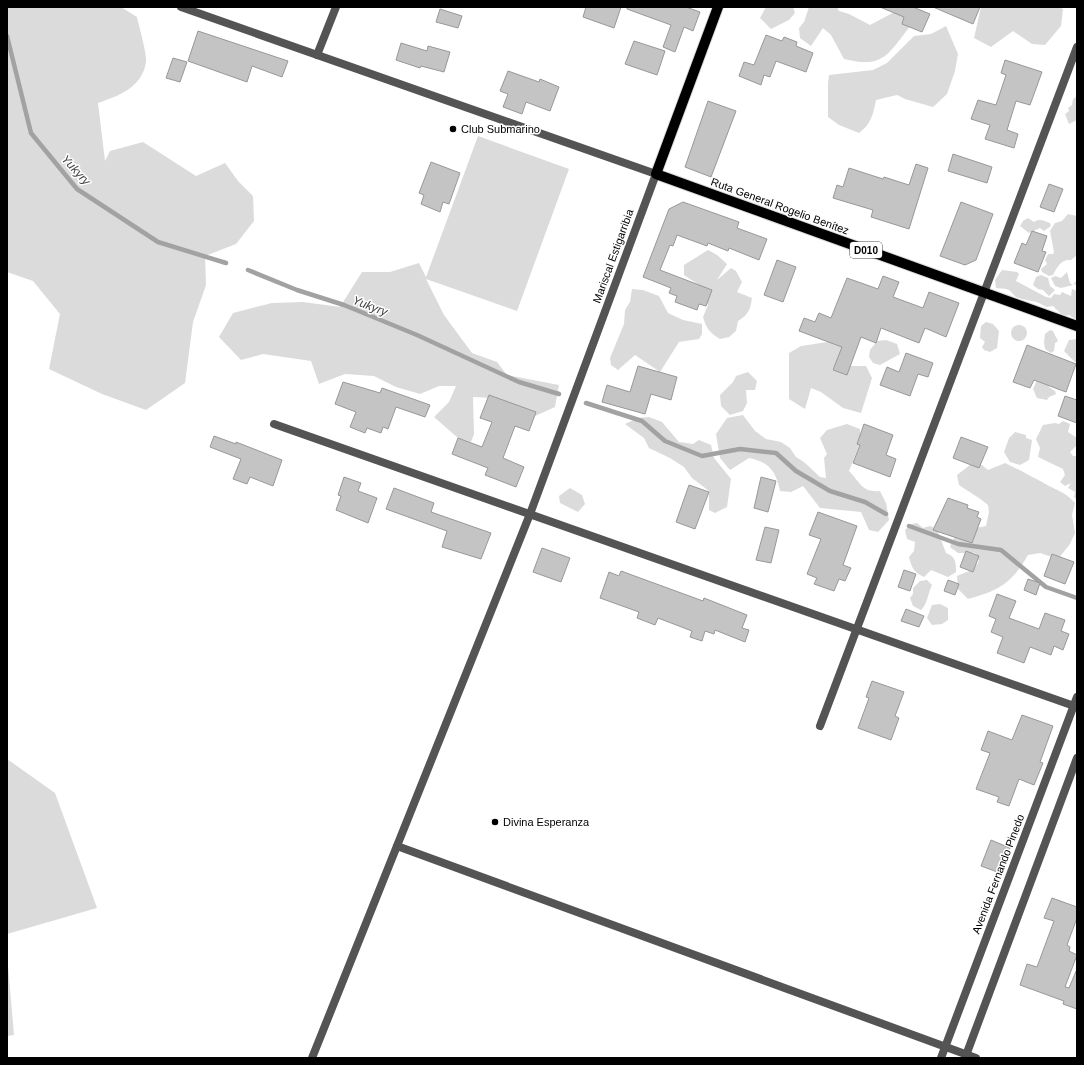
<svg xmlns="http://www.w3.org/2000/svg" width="1084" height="1065" viewBox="0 0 1084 1065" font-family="Arial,sans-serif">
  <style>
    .green { fill: #dbdbdb }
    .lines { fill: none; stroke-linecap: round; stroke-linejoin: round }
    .stream { stroke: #a2a2a2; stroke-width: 4.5 }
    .building { fill: #c4c4c4; stroke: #989898 }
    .primary-casing { stroke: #dbdbdb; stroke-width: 12 }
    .minor { stroke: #545454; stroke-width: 8 }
    .tertiary { stroke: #545454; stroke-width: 8 }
    .primary { stroke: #000; stroke-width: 10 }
    .poi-dot { fill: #000; stroke: #fff; stroke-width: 1.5 }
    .labels { text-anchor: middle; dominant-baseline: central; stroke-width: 3; stroke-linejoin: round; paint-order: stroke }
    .shield { fill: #fff; stroke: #4c4c4c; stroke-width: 1 }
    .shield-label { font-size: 10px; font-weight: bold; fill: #000 }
    .poi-label { font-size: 11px; fill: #000; stroke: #fff; text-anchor: start }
    .street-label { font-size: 11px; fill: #000; stroke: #fff }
    .water-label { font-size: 12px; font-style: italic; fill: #434343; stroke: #fff }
  </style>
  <rect width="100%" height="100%" fill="#fff"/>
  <g class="green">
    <path d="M7 7H121L137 17C139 27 147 53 146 62 142 88 118 96 98 103L105 161 110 151 143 142 196 176 225 163 238 181 253 196 254 221 236 244 205 256 206 285 193 322 185 383 146 410 102 394 49 369 60 314 33 281 7 272Z"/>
    <path d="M766 7H793L795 13 789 20 771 29 760 18Z"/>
    <path d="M809 7H837L839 11 849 14 870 25 902 8 911 25C888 54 884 69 844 59L831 35 823 28 811 46 800 38 799 28 804 22Z"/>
    <path d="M981 7H1058L1063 9 1061 26 1045 45 1032 44 1013 31 991 47 974 38Z"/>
    <path d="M946 26 958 54 955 71 947 94 933 107 905 99 897 95 876 100C873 115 871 124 859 133L839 125 828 117V83L829 75 873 70 887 63 914 36 931 34Z"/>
    <path d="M1076 97 1077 120 1069 124 1065 114 1069 111 1068 108 1072 105 1073 99Z"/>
    <path d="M478 136 569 169 517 311 426 279 444 315 472 353 497 362 507 375 559 385 555 407 535 416 493 398 473 397 474 434 471 442 458 438 434 417 449 402 456 386H439L420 394 396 387 374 376 345 374 319 384 311 361 263 354 241 360 219 337 233 313 272 303 303 302 340 307 362 272H390L419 263 426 277Z"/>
    <path d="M1068 214 1077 216V255L1071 260C1061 259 1057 267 1053 275L1049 276 1042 272 1041 269 1047 264 1045 260 1048 254H1053L1054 252 1050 231 1055 223 1062 221Z"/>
    <path d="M1028 218 1034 222C1040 218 1044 221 1050 223L1051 226 1044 231 1040 228 1029 233 1020 226 1023 221Z"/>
    <path d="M708 250 717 255 727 264 717 280 731 268 736 271 742 282 737 292 752 298C750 310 749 314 738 321L736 331 729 337 720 339C710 333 706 328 703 317L708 305 699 285 684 275V265Z"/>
    <path d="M1002 270 1017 272 1019 274 1016 281 1046 297 1051 298 1054 294 1060 295 1062 292 1071 296 1072 289 1077 291V320L1069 315 1063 316 1053 306 1046 307C1037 300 1026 301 1016 297 1013 295 1012 292 1009 290 1005 288 1000 289 996 288L995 280Z"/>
    <path d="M1067 272 1070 283 1073 285 1077 280V284L1061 288 1055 286 1051 278 1055 276 1061 278Z"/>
    <path d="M1041 275 1048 278 1050 286 1055 290 1049 296 1043 290 1038 289 1033 285 1036 277Z"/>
    <path d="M632 289 643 290 659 296 668 313 683 320 702 324V334L699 339 679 342 660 372 635 355 618 370 611 365 610 358 624 324 625 310 630 302Z"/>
    <path d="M986 322 993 324 999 331 997 348 990 352 984 350 982 347 985 342 980 338 981 326Z"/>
    <circle cx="1019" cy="333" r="8"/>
    <path d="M1050 330 1053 331 1058 341 1055 343 1054 351 1051 353 1045 349 1044 342 1045 334Z"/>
    <path d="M1077 339V364L1064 351 1069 340Z"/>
    <path d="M841 340 845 351 832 370 841 373 851 366H866L872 378 861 413 843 408 821 392 811 388 805 409 789 399V353L801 346Z"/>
    <path d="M886 340 897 344 900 354 880 365 873 363 869 357 870 350 877 341Z"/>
    <path d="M748 372 757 381 755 390H746L747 403 743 411 730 415 721 406 720 395 733 382 736 376Z"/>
    <path d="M1038 378 1049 384V387L1055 391 1056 394 1049 397 1047 400 1037 398 1033 389Z"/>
    <path d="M743 415 755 431 766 439 781 442 790 448 796 457 804 462 820 477 826 478 824 458 827 454 820 438 827 430 847 424 860 429V443L849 471C860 482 862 493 880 491L886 503 889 520 878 532 869 530 861 512 820 508 803 486 791 492 780 491C776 471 769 462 749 458L730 470 720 458 716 434 727 418Z"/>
    <path d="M649 417 662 422 679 442 693 444 699 440 711 445 714 458 731 479 727 507 715 513 709 510V491L692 478 684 467 670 458 649 448 644 438 625 424 638 418Z"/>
    <path d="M1063 421 1070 424 1068 432 1077 438V445L1070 452 1073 456H1077V500L1074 497 1075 492 1068 488 1071 483 1065 486 1060 482 1065 475 1063 469 1038 457 1040 448 1036 439 1043 425 1055 423 1059 424Z"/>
    <path d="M1015 432 1026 435V438L1032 440 1029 460 1020 465 1010 462 1004 452 1009 438Z"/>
    <path d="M1005 463C1020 470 1034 478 1049 486 1061 492 1066 493 1075 503L1072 515 1075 533 1070 544 1058 559 1040 553 1028 555C1012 583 999 591 968 599L958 589 957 576 974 569 979 561 975 553H958L950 547C957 527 967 530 986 526L989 512 988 505C979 497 969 492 959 485L957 475 970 465H982L988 470Z"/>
    <path d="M570 488 582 495 585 504 578 512 560 503 559 496Z"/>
    <path d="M917 523 923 528 930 526 937 529 946 553C956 557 956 562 956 572L948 577 931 570 924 577C914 573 911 566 909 557L914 551 915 542 907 539 905 530 911 524Z"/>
    <path d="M927 580 932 585C928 593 927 605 921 610L913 606 910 598 913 594V588L920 581Z"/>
    <path d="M940 604 948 608V620L942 624 932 625 927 618 932 605Z"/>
    <path d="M7 759 55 793 97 908 7 934Z"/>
    <path d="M7 954 14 1035 7 1036Z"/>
  </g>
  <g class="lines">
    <g class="stream">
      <path d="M7 36 31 133 77 189 158 242 226 263"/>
      <path d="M248 270 297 290 344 305 417 335 519 382 559 394"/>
      <path d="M586 403 642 421 665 441 702 456 740 449 776 453 796 471 830 491 865 502 886 514"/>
      <path d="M909 526 958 544 1001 550 1046 587 1077 598"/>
    </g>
  </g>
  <g class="building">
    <path d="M586 7H621L614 28 583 17Z"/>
    <path d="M627 7H686L700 12 693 31 684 27 675 52 663 47 671 25 627 9Z"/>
    <path d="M880 7H913L930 14 922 32 902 24 904 17Z"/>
    <path d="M933 7H980L973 24Z"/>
    <path d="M440 9 462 16 458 28 436 22Z"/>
    <path d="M198 31 288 61 282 77 252 66 247 82 188 61Z"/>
    <path d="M766 35 782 41 784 37 797 42 796 46 813 53 806 72 776 61 770 77 764 75 761 85 739 76 744 62 754 65Z"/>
    <path d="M634 41 665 51 657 75 625 64Z"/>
    <path d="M401 43 427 51 428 46 450 52 444 72 421 66 420 68 396 60Z"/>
    <path d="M173 58 187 62 180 82 166 78Z"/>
    <path d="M1005 60 1042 72 1030 105 1016 101 1007 130 1018 134 1014 148 985 139 990 125 971 119 978 100 996 105 1006 75 1001 73Z"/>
    <path d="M508 71 539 82 540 79 559 87 550 111 526 102 522 114 503 107 508 94 500 91Z"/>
    <path d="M708 101 736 111 711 177 685 167Z"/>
    <path d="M953 154 992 167 987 183 948 171Z"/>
    <path d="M431 162 460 173 449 204 443 202 440 212 421 204 424 195 419 193Z"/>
    <path d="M916 164 928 168 909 229 871 217 873 210 833 198 837 185 843 187 849 168 883 179 884 177 909 185Z"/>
    <path d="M1049 184 1063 189 1054 212 1040 207Z"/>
    <path d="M683 202 739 222 737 228 767 239 759 260 729 248 728 251 708 243 707 246 677 235 673 246 670 245 660 270 712 290 706 306 699 304 697 310 675 302 677 296 669 293 671 288 643 277 669 209Z"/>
    <path d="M961 202 993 214 976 260 965 265 940 256Z"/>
    <path d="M1032 231 1047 236 1042 251 1046 252 1038 272 1014 263 1022 243 1026 245Z"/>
    <path d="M777 260 796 267 783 302 764 295Z"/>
    <path d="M883 276 899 282 893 297 923 308 929 292 959 303 946 337 925 328 919 343 881 328 876 343 861 337 847 375 833 370 842 347 799 331 804 318 815 322 819 313 831 318 847 278 878 289Z"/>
    <path d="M1027 345 1076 364 1066 392 1034 380 1030 388 1013 382Z"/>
    <path d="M906 353 933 363 928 377 918 374 910 396 880 385 887 367 899 372Z"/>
    <path d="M638 366 677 377 671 400 651 394 645 414 602 402 607 385 630 392Z"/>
    <path d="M343 382 380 393 382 388 430 405 425 417 396 407 388 429 383 427 381 433 367 428 365 433 350 427 356 412 335 404Z"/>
    <path d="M489 395 536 412 529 431 515 426 503 458 524 467 516 487 485 475 488 468 452 454 458 438 482 447 492 422 480 418Z"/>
    <path d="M1065 396 1077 400V423L1058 416Z"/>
    <path d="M864 424 893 435 886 455 896 459 890 477 853 463 860 445 857 444Z"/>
    <path d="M214 436 236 444V442L282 460 273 486 250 477 247 484 233 479 241 459 210 447Z"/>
    <path d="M961 437 988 447 979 468 953 458Z"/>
    <path d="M344 477 361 483 358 491 377 498 368 523 336 510 341 496 338 495Z"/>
    <path d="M761 477 776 481 768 512 754 508Z"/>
    <path d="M689 485 709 492 695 529 676 522Z"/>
    <path d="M394 488 434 503 431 512 491 533 481 559 442 547 447 531 386 509Z"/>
    <path d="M948 498 968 505 967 508 979 512 977 517 981 519 972 543 933 530Z"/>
    <path d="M818 512 857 526 843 565 851 568 845 581 839 579 834 591 814 584 817 578 807 574 821 539 809 535Z"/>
    <path d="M765 527 779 530 771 563 756 560Z"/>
    <path d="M542 548 570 558 561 582 533 572Z"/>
    <path d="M966 551 979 556 973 572 960 567Z"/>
    <path d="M1052 554 1074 562 1065 584 1044 576Z"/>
    <path d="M904 570 916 574 910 591 898 587Z"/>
    <path d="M621 571 703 601 704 598 747 615 742 628 749 630 745 642 715 630 714 634 705 631 702 641 690 637 692 631 658 618 655 625 637 618 639 612 600 598 609 572 619 576Z"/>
    <path d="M1028 579 1040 583 1036 595 1024 590Z"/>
    <path d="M948 580 959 584 955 595 944 591Z"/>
    <path d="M997 594 1016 601 1009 618 1039 629 1045 613 1065 620 1061 631 1069 634 1063 650 1054 646 1051 655 1030 647 1024 663 997 653 1003 637 991 632 996 619 989 616Z"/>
    <path d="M906 609 924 616 919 627 901 621Z"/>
    <path d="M872 681 904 692 895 716 899 718 891 740 858 728 869 698 866 697Z"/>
    <path d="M1022 715 1053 726 1040 762 1043 763 1034 785 1019 779 1009 806 997 802 999 797 976 789 990 753 981 750 988 731 1012 740Z"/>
    <path d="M991 840 1010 848 1000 873 981 866Z"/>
    <path d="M1052 898 1077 907V918L1067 945 1070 947 1069 951 1077 955 1065 987 1069 988 1077 969V1009L1063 1004 1064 1001 1020 985 1027 964 1037 967 1054 921 1044 918Z"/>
  </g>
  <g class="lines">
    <defs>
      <path id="primary" d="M718 7 656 174 1077 326"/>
    </defs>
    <use href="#primary" class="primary-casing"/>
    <g class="minor">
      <path d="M181 7 656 174"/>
      <path d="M317 55 336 7"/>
      <path d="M274 424 1077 707"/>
      <path d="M820 726 1077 47"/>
      <path d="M397 846 976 1058"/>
      <path d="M941 1058 1077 697"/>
      <path d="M965 1058 1077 758"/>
    </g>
    <path class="tertiary" d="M312 1058 530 514 656 174"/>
    <use href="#primary" class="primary"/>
  </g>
  <g class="poi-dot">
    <circle cx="453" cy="129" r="4"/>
    <circle cx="495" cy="822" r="4"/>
  </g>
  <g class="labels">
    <rect class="shield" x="850" y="242" width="32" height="16" rx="3"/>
    <g class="shield-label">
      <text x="866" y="250">D010</text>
    </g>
    <g class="poi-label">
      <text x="461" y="129">Club Submarino</text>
      <text x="503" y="822">Divina Esperanza</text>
    </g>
    <g class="street-label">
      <text transform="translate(780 206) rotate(20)">Ruta General Rogelio Benítez</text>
      <text transform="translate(613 256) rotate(-70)">Mariscal Estigarribia</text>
      <text transform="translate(998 874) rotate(-69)">Avenida Fernando Pinedo</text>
    </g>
    <g class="water-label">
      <text transform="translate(76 170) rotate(47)">Yukyry</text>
      <text transform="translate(370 306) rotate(21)">Yukyry</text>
    </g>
  </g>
  <rect width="1084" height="1065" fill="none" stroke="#000000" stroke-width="16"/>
</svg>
